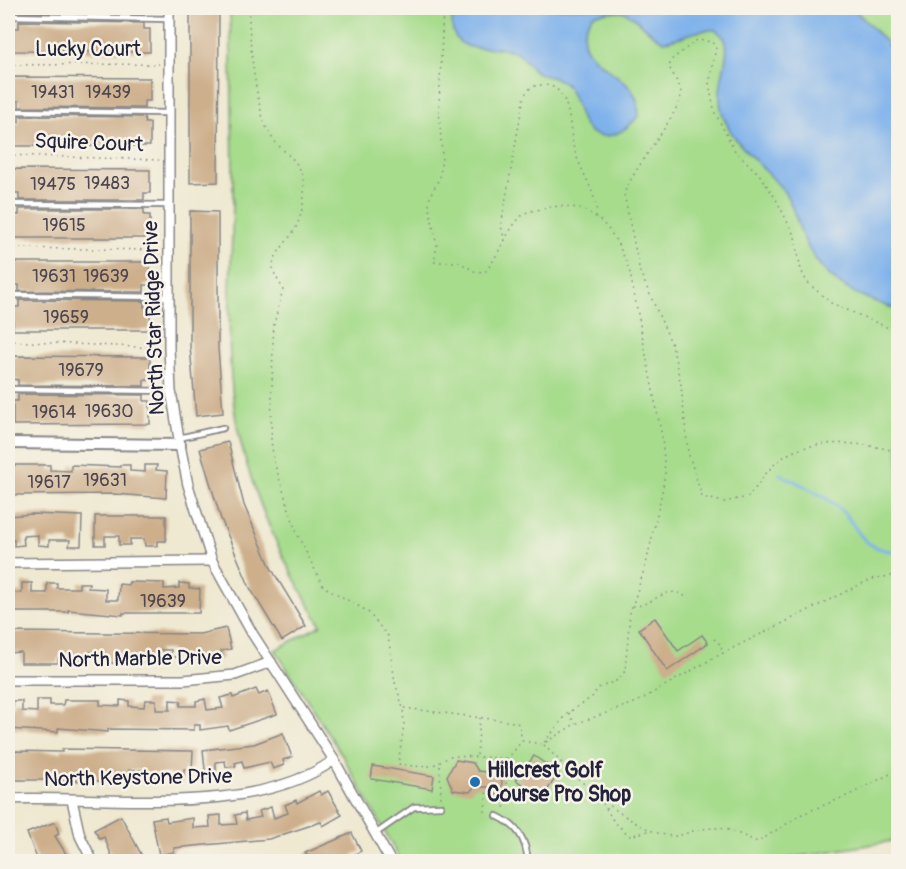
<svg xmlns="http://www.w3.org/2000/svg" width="906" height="869" viewBox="0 0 906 869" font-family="Pangolin,sans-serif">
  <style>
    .green { fill: #a7dc8d; stroke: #647f64; stroke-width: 1.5 }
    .water { fill: #7eb1eb; stroke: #506a93; stroke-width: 1.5 }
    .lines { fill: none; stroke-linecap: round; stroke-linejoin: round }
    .stream { stroke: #7eb1eb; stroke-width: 3 }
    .building { fill: #cdaf8b }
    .service-casing { stroke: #888686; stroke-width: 8 }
    .minor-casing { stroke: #888686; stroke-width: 12 }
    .tertiary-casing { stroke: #888686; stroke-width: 14 }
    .path { stroke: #888686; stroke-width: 1.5; stroke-dasharray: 1.5 4.5; stroke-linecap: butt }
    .service { stroke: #fff; stroke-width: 4.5 }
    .minor { stroke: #fff; stroke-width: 9 }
    .tertiary { stroke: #fff; stroke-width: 10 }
    .poi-dot { fill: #1f6fb2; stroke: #f7f3e8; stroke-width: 2 }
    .labels { text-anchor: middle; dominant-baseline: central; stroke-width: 5; stroke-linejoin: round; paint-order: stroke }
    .number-label { font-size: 18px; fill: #4d454f }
    .street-label { font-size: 21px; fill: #22223b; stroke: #f7f3e8 }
    .poi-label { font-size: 21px; font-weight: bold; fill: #22223b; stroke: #f7f3e8; text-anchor: start }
  </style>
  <rect width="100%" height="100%" fill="#f7f3e8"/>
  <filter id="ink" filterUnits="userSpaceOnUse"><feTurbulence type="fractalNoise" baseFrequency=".0167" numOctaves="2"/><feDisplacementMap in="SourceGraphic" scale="12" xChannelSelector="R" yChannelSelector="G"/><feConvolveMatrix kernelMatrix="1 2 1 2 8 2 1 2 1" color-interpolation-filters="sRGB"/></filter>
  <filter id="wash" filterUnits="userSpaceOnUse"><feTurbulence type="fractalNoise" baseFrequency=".008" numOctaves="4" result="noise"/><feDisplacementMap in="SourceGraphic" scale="24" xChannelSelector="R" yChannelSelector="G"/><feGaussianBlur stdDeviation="1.35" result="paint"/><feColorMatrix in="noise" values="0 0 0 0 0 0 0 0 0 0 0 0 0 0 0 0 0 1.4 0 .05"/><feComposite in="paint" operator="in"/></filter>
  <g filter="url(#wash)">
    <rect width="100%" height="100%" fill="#efe9d2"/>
    <path class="green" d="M230 8H898V840L772 861H401L342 755 275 650 321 625C287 570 260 514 243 451 221 371 232 280 233 198 233 135 231 71 230 8Z"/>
    <path class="water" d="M453 8H853L886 42 898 64V310C852 294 822 282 802 235 797 222 793 205 785 193 764 164 733 148 722 112 714 86 732 55 725 40 724 37 719 33 716 30 697 28 683 39 664 41 630 23 639 3 593 15 563 53 612 65 631 89 638 98 638 105 639 115 629 128 610 143 592 133 579 126 578 102 569 89 561 76 550 79 538 73 529 69 526 59 519 54 501 40 462 60 453 31 451 24 453 14 453 8Z"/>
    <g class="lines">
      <path class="stream" d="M780 474C798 483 818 492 834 504 863 525 852 548 898 552"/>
    </g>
    <g id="blocks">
      <g class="building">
        <path d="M18 8H144V14L18 12Z"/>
        <path d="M190 8H219L218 182 190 183Z"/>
        <path d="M19 21 144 23V29H150V52L12 51V28H19Z"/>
        <path d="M13 77 150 78V101H144V108L19 107V101H13Z"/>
        <path d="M19 116 144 117 145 123H150V146H13V122H19Z"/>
        <path d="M13 169 150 170V193H144V200H19V193H13Z"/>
        <path d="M19 209H144V215H150V238H13V214L19 215Z"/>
        <path d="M190 211 218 212V348L223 413 196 416 190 346Z"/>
        <path d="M13 262H150V285H144V292L19 291V285H13Z"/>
        <path d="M19 300 144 301V307H150V330H13V307H19Z"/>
        <path d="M13 356 150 357V380H144V386L18 385V380L12 379Z"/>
        <path d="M18 394 144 395V401H150V424L13 425V401H18Z"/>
        <path d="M228 442 244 505 271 568 306 626 282 641 250 588 221 519 200 449Z"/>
        <path d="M14 465H50V470L71 471V465L120 467V465H130V471L145 472V465H157L156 470 167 471 166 498 115 494 8 495V471H13Z"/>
        <path d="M33 514 82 516 81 546H69L70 540H49V546L38 545V535L23 536 24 545 14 546V540H8V516Z"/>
        <path d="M95 516H166V541H157V546H145L144 539H130V545H119V536H105V545H95Z"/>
        <path d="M129 582 164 583V589L179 588V583L189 584V588L200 589 199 613H123V615L68 610V612H8V592L22 593V583H32V593H47V583H57V588H79V583H89L88 588 106 589V600H118L119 584 128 585Z"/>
        <path d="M655 618 678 651 702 635 708 643 667 671 639 629Z"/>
        <path d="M226 628 231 649 221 651 223 658 213 660 211 655 193 657V662L182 663 181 657H171V650H159L158 663H104V652H90L89 664 77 663V657L58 658V663H21V652L8 653V632L200 634Z"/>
        <path d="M256 689 259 695 268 691 277 714 229 730 228 726 200 730V725H194V730L108 729V732L58 728V732L8 729V706L13 707V701H22V711L37 712V700H50V705H63L64 700H100V705L120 706V700L129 701V706L144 707 145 700H156V710H170V700L181 701 180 706H196V701L205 699 207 710 223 708 220 698 232 695 233 698Z"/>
        <path d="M283 733 292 757 283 760 284 765 273 769 270 762 244 768 242 761 235 763 236 766 226 767 225 761 216 762V778L206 779 203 750 254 744Z"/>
        <path d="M62 749 193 751 192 770 184 769 183 781 171 780V774H155L154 780H144V770H129L128 780 118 779 119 775H100V781L62 780V774H48V780H12V751L62 752Z"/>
        <path d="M534 756 559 773 542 798 516 780Z"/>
        <path d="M456 760 473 763 478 771 495 773 494 776 502 777 501 796 493 794 494 787H474L470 792 453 790 447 776Z"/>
        <path d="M373 766 434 776 432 789 371 779Z"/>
        <path d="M319 791 321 795 328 791 342 815 323 826 321 822 269 839 174 848V852L159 855 152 819 166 817 167 822 193 818V828L210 827 209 816 221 815V825L237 824 235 815 245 813 246 820 261 817 259 811 271 807 274 818 288 813 285 805 296 800 297 803Z"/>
        <path d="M121 816 142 856 140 857 143 861H114L104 837 100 839 94 830Z"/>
        <path d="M55 822 59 834 55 836 68 857 61 861H38L27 833Z"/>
        <path d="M352 833 361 851 351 856 353 861H295L307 855 305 853Z"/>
      </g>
    </g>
  </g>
  <g filter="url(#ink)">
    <use href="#blocks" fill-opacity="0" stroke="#888686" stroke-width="1.5"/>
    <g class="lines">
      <defs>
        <g id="service">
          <path d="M8 16 169 19"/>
          <path d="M8 111 169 113"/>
          <path d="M8 204 168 205"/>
          <path d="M8 295 169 297"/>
          <path d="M8 389 171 391"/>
          <path d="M179 438 223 428"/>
          <path d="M497 816C518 826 526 839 528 862"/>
          <path d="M375 834 414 807 441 806"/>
        </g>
        <g id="minor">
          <path d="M169 8V348L171 391 180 445 188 485 212 561 252 633 334 760 391 862"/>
          <path d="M8 563 212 561"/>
          <path d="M8 680H183L235 675 271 662"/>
          <path d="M8 799C105 795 252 819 334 760"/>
          <path d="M72 800 80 836 93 862"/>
        </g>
        <path id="tertiary" d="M8 443 180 445"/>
      </defs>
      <use href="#service" class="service-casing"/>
      <use href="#minor" class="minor-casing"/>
      <use href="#tertiary" class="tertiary-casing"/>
      <g class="path">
        <path d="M249 8C248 34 256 111 269 133 280 153 303 159 304 185 305 197 302 214 297 225 292 238 272 254 273 268 274 275 280 283 283 289L274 324 273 342 271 440 274 462 297 534 323 586 367 611 388 636 395 682 403 708 404 725 398 764C422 767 430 770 450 756L508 758"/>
        <path d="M443 8 439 107 442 156 440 177 430 196 429 206 437 246 434 262H459L474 271 485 272C500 255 506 229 524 214 529 210 539 210 546 208 595 198 616 232 630 273L662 437 665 473 662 492 646 564 630 613 625 671 618 680 598 688 592 697 568 713 543 744"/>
        <path d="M890 8 898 18"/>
        <path d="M8 65 159 64"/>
        <path d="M8 155 159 160"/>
        <path d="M505 241 501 226 524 96C529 88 533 85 542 85 573 84 568 129 574 149 581 172 595 189 597 214"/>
        <path d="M8 248 159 250"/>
        <path d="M898 332 831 303 807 282 801 270 795 237 776 199 759 174 735 151 715 113 709 85 716 47 712 42 697 40 671 60 669 67C673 75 680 85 681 93 682 111 633 168 624 194L640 272 672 345 681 385 688 452 702 497 724 502 748 497C758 486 766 471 778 461 808 436 863 442 898 452"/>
        <path d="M8 341 159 348"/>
        <path d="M633 606C653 607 666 582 686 597"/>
        <path d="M714 639 721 645 722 654"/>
        <path d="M404 708 514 722 519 724 522 741 508 758 504 810"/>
        <path d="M569 713 575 724"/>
        <path d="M522 741 542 744"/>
        <path d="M546 742 575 724 637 702 715 657 859 585 875 578 898 575"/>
        <path d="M544 745C571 773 634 836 675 836 682 836 690 831 697 830 727 824 732 832 758 842L802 814 849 795 898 770"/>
        <path d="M477 755 480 718"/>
        <path d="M440 766 441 800"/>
        <path d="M600 798 614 822 630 836 652 830"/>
        <path d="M485 812 487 787"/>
      </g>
      <use href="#service" class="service"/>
      <use href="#minor" class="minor"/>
      <use href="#tertiary" class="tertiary"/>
    </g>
  </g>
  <circle class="poi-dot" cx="475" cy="782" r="6"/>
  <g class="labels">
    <g class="number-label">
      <text x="53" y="92">19431</text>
      <text x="108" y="92">19439</text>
      <text x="107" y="183">19483</text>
      <text x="53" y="184">19475</text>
      <text x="64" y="225">19615</text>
      <text x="54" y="276">19631</text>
      <text x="106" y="276">19639</text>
      <text x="66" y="317">19659</text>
      <text x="81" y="370">19679</text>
      <text x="109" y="411">19630</text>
      <text x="54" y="412">19614</text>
      <text x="105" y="480">19631</text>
      <text x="49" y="482">19617</text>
      <text x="163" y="601">19639</text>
    </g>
    <g class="street-label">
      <text x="88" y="49">Lucky Court</text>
      <text transform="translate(89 143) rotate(2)">Squire Court</text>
      <text transform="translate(154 318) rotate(-92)">North Star Ridge Drive</text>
      <text transform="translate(140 659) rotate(-1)">North Marble Drive</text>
      <text transform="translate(138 778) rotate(-1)">North Keystone Drive</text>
    </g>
    <g class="poi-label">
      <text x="487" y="770">Hillcrest Golf<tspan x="487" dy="24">Course Pro Shop</tspan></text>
    </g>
  </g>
  <rect width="906" height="869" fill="none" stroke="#f7f3e8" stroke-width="30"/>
</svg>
